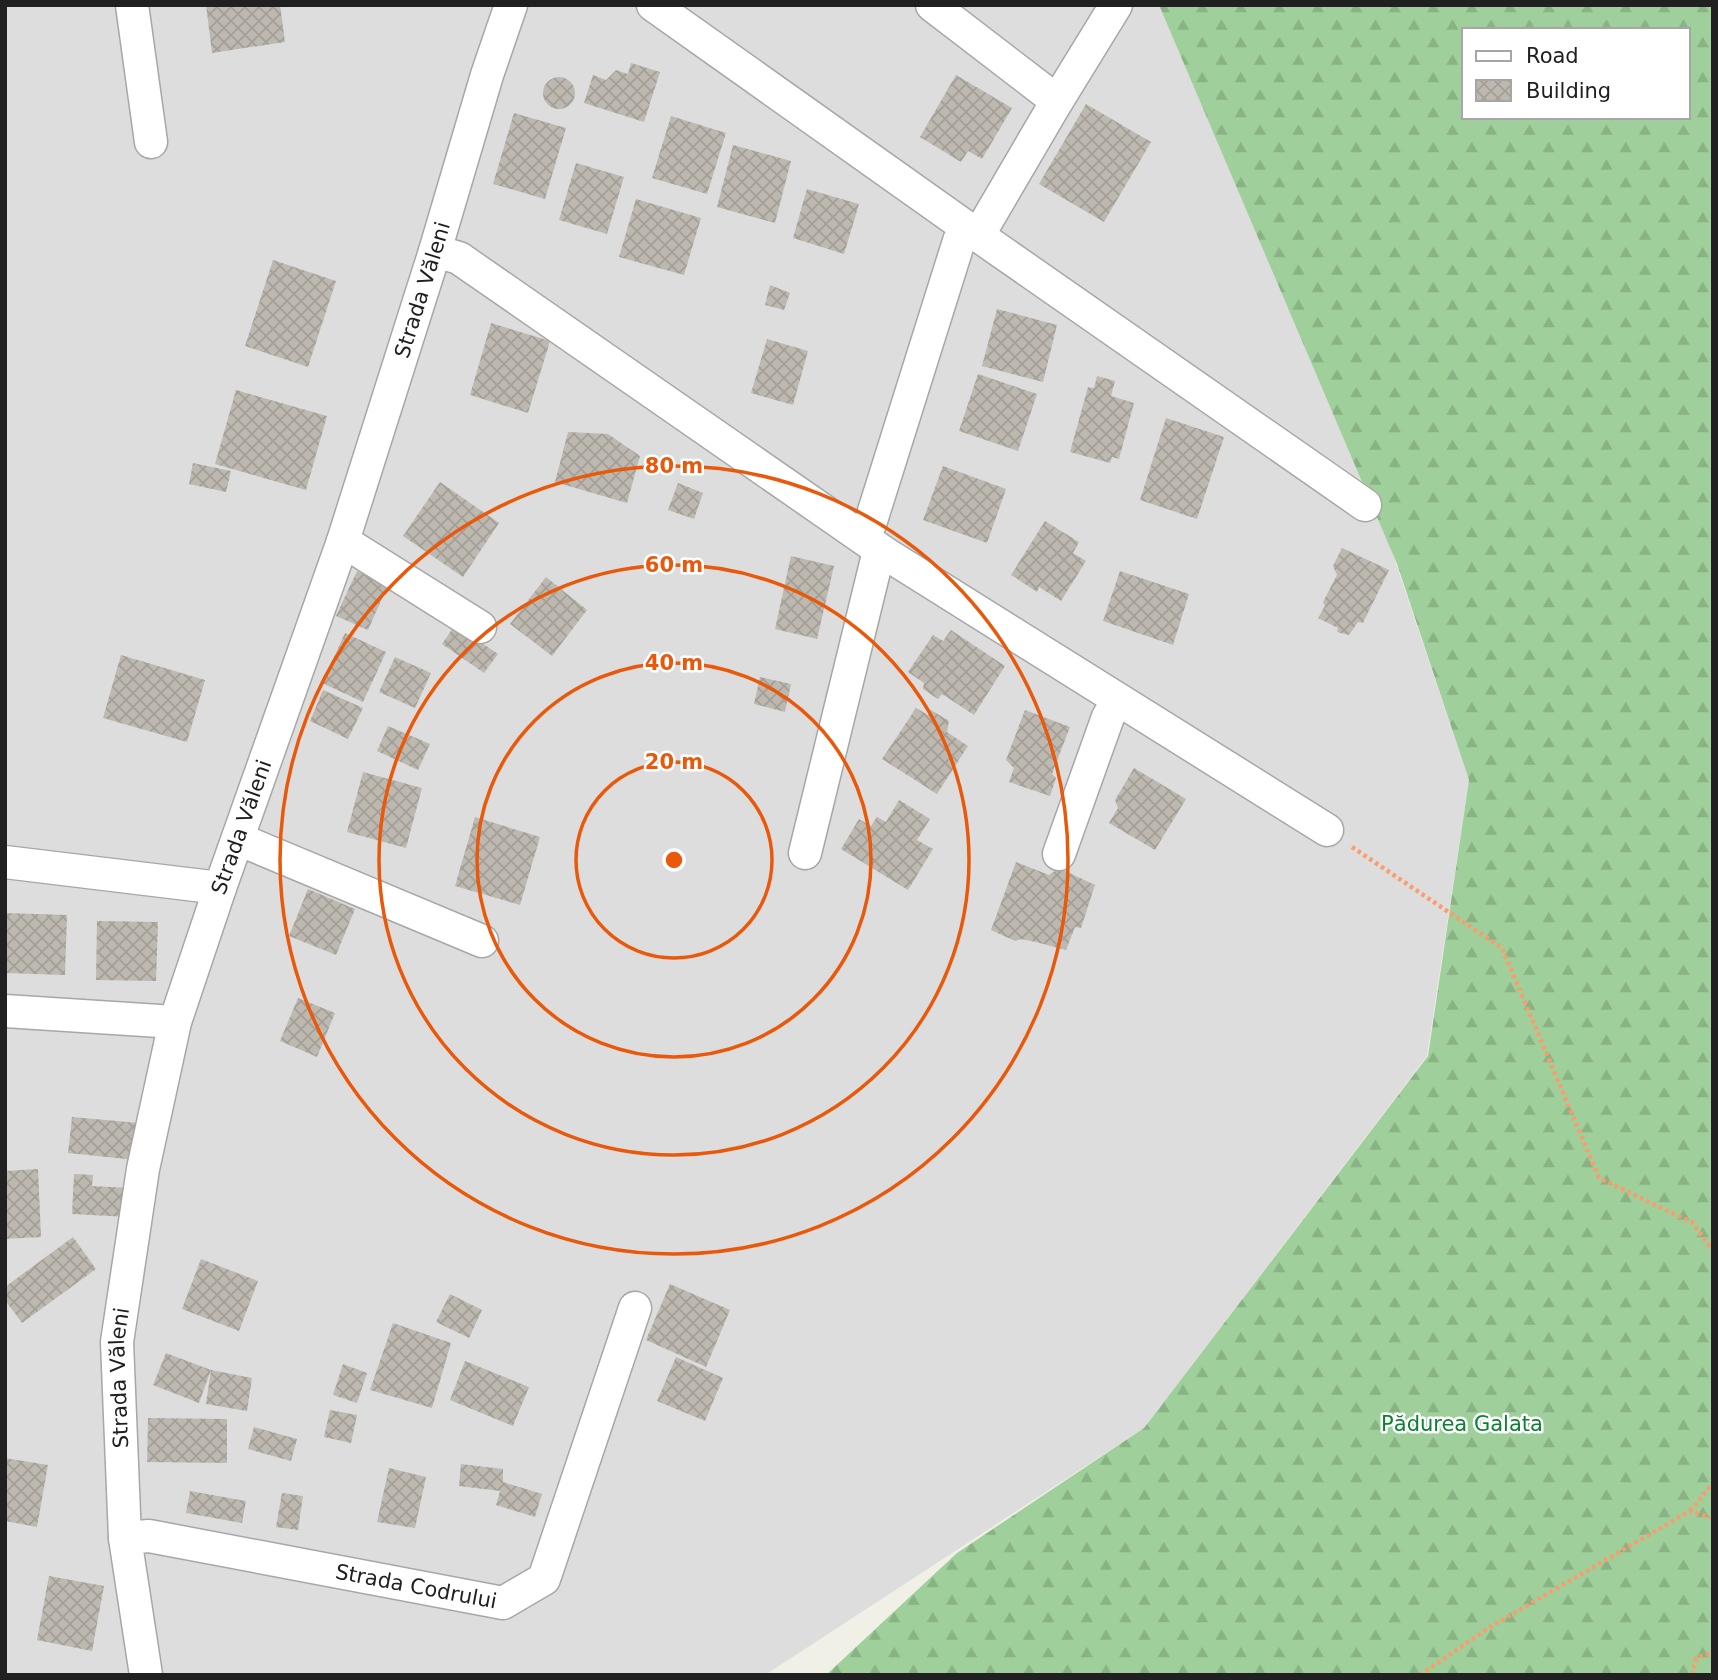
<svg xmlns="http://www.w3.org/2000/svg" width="1718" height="1680" viewBox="0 0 1718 1680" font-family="'DejaVu Sans',sans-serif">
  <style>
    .residential { fill: #dedddd }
    .forest { fill: url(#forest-firs); fill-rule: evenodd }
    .building { fill: url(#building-cross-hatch) }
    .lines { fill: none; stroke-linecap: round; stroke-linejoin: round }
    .minor-casing { stroke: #a7a7a7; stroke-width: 35 }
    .path { stroke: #fc9b6d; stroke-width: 4.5; stroke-dasharray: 3.5 3.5; stroke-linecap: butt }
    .minor { stroke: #fff; stroke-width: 32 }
    .ring { fill: none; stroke: #e8590c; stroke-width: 3.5 }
    .labels { text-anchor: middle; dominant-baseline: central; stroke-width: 5; stroke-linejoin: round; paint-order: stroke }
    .street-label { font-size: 21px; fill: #202020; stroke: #fff }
    .park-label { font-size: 21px; fill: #0a822f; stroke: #fff }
    .centre { fill: #e8590c; stroke: #fff; stroke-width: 3.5 }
    .ring-label { font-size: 21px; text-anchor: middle; font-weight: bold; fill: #e8590c; stroke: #fff; stroke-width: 5; stroke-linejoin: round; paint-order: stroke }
  </style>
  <defs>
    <pattern id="forest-firs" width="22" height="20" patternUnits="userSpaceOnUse" patternTransform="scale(1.75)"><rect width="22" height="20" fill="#9fd09b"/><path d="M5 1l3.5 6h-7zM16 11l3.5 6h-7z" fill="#89b285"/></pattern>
    <pattern id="building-cross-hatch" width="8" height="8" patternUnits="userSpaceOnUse" patternTransform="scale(1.75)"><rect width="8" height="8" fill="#beb9b0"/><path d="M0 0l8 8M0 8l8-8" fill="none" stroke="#a39f97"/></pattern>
  </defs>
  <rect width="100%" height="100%" fill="#f1f0e6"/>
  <path class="residential" d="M5 5H1160L1388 540 1469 780 1427 1056 1144 1428 765 1675H5Z"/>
  <path class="forest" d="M1159 5H1713V1675H826L957 1553 1144 1428 1428 1056 1469 780 1397 564ZM1464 30H1688V117H1464Z"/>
  <g class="building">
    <path d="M206 5H280L285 42 212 53Z"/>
    <path d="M631 63 660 72 644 122 584 103 593 75 606 80 616 70 628 74Z"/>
    <path d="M956 75 1012 108 982 159 968 151 961 162 920 137Z"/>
    <circle cx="559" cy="93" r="16"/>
    <path d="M1086 104 1151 142 1104 222 1039 184Z"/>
    <path d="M514 113 566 128 545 199 493 184Z"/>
    <path d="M671 116 726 133 707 194 652 178Z"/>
    <path d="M733 145 791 161 775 223 717 207Z"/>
    <path d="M576 163 624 177 607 234 559 220Z"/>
    <path d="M807 189 859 204 844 254 793 238Z"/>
    <path d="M636 199 701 218 684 275 619 257Z"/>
    <path d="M273 260 336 281 308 367 245 346Z"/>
    <path d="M770 285 790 293 784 310 765 305Z"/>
    <path d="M997 309 1057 325 1043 382 982 366Z"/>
    <path d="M491 323 550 341 528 413 470 395Z"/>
    <path d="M767 339 808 351 793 405 751 393Z"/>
    <path d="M978 374 1037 394 1018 451 959 431Z"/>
    <path d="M1097 376 1115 381 1111 396 1134 403 1119 459 1112 457 1110 463 1070 452 1088 387 1094 388Z"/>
    <path d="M236 390 327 416 306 490 215 464Z"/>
    <path d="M1166 418 1224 437 1197 519 1140 500Z"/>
    <path d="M568 432 608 434 640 456 627 503 555 482Z"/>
    <path d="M193 463 231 471 226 492 189 484Z"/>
    <path d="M943 466 1006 489 987 543 923 520Z"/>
    <path d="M440 482 499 523 463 577 403 536Z"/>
    <path d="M678 483 703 493 694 519 668 510Z"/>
    <path d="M1045 521 1079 542 1073 553 1086 561 1061 601 1039 587 1037 592 1011 575Z"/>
    <path d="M1342 548 1389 570 1363 623 1358 622 1349 635 1337 632 1338 628 1318 618 1325 606 1323 602 1337 575 1333 566Z"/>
    <path d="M791 556 834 566 817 639 775 629Z"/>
    <path d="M357 571 388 585 368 630 336 616Z"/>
    <path d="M1120 571 1189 594 1173 645 1103 621Z"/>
    <path d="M546 577 587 610 552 656 510 624Z"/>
    <path d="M455 625 498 654 484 673 442 644Z"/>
    <path d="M951 630 1005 666 974 715 942 694 938 699 923 689 924 683 908 672 933 635 943 641Z"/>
    <path d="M345 633 386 652 363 702 322 683Z"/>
    <path d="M121 655 205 680 187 742 103 718Z"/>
    <path d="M395 657 431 673 415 708 379 692Z"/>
    <path d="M760 677 791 684 785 712 754 704Z"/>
    <path d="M323 690 363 708 348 739 310 721Z"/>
    <path d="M916 708 928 715 931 710 949 721 947 732 968 746 937 794 882 759Z"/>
    <path d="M1025 710 1070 727 1052 774 1056 778 1050 796 1009 782 1014 768 1006 760Z"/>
    <path d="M388 726 430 744 418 770 377 751Z"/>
    <path d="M1134 768 1186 799 1155 850 1109 823 1118 808 1115 800Z"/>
    <path d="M363 772 422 788 406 848 347 832Z"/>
    <path d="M899 800 930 819 917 840 933 849 908 890 841 849 859 819 871 826 877 817 886 822Z"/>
    <path d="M475 817 540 837 520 905 455 886Z"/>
    <path d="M1016 862 1049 875 1059 868 1095 885 1081 928 1075 927 1066 950 1036 942 1021 939 1015 941 991 930Z"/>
    <path d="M308 889 355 909 336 955 289 936Z"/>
    <path d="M5 913 67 915 65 975 5 973Z"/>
    <path d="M97 921 158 922 156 981 96 980Z"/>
    <path d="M298 998 335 1013 317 1057 280 1041Z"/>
    <path d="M72 1117 139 1123 136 1160 68 1153Z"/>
    <path d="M38 1169 41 1237 5 1239V1171Z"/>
    <path d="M74 1174 93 1175 92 1186 131 1188 129 1217 72 1214Z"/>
    <path d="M73 1237 96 1269 22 1323 5 1300V1287Z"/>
    <path d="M201 1259 258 1281 239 1331 182 1309Z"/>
    <path d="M670 1284 730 1310 706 1367 646 1340Z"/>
    <path d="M450 1294 482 1310 469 1338 436 1322Z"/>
    <path d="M393 1323 451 1343 432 1408 370 1390Z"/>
    <path d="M166 1353 211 1370 199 1403 153 1385Z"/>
    <path d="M676 1357 723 1378 705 1421 657 1401Z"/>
    <path d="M465 1361 529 1387 513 1426 450 1400Z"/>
    <path d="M343 1364 367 1373 357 1403 333 1395Z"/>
    <path d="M211 1370 252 1378 247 1411 206 1404Z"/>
    <path d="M330 1410 357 1415 351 1443 324 1437Z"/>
    <path d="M148 1418 227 1419V1463L147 1462Z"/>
    <path d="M254 1427 297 1439 291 1461 248 1449Z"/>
    <path d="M5 1458 48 1465 37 1527 5 1521Z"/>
    <path d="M461 1464 503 1469V1482L542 1494 535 1517 496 1505 500 1491 459 1486Z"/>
    <path d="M389 1468 426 1477 415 1528 377 1522Z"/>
    <path d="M190 1491 246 1501 242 1523 186 1513Z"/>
    <path d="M282 1493 303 1496 298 1530 276 1527Z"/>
    <path d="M49 1576 104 1586 92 1651 37 1640Z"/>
  </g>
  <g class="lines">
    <defs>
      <g id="minor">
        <path d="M132 5 151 142"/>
        <path d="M653 5 973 232 1365 505"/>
        <path d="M1057 101 1116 5"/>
        <path d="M435 251 459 258 883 552 1327 830"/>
        <path d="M862 536 870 524 959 241 973 232 982 229 1057 101 932 5"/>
        <path d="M343 541 480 627"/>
        <path d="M238 839 482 941"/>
        <path d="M805 853 876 563 883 552"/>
        <path d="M1059 854 1108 717 1118 700"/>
        <path d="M5 862 220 888"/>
        <path d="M5 1011 175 1022"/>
        <path id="s1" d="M125 1538 149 1536 503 1603 544 1579 635 1308"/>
        <path id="s2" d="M146 1675 125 1538 117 1342 143 1169 175 1022 220 888 343 541 435 251 487 75 511 5"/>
      </g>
    </defs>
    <use href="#minor" class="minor-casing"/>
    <g class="path">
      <path d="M1352 847 1502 948 1599 1178 1693 1223 1713 1251"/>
      <path d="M1690 1511 1713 1483"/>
      <path d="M1420 1675 1490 1627 1690 1511 1713 1518"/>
      <path d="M1692 1675 1696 1658 1713 1652"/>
    </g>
    <use href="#minor" class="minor"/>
  </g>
  <g class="ring">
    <circle cx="674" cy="860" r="98"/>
    <circle cx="674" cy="860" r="197"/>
    <circle cx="674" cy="860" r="295"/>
    <circle cx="674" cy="860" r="394"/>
  </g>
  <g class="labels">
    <g class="street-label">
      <text stroke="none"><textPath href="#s2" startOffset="1433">Strada Văleni</textPath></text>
      <text stroke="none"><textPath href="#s2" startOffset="866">Strada Văleni</textPath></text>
      <text stroke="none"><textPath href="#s2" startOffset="299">Strada Văleni</textPath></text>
      <text stroke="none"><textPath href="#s1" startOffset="296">Strada Codrului</textPath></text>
    </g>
    <g class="park-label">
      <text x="1462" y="1424">Pădurea Galata</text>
    </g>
  </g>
  <circle cx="674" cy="860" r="10" class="centre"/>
  <g class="ring-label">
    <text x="674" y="473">80 m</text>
    <text x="674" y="572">60 m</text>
    <text x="674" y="670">40 m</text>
    <text x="674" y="769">20 m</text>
  </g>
  <rect width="1718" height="1680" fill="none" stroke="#202020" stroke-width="14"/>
  <rect x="1462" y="28" width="228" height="91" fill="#ffffff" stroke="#a6a6a6" stroke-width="2"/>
  <rect x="1476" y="51" width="35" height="10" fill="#ffffff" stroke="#a6a6a6" stroke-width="2"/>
  <text x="1526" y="63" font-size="21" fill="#202020">Road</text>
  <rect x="1476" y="80" width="35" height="21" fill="url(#building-cross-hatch)" stroke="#a6a6a6" stroke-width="2"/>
  <text x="1526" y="98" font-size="21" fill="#202020">Building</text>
</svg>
